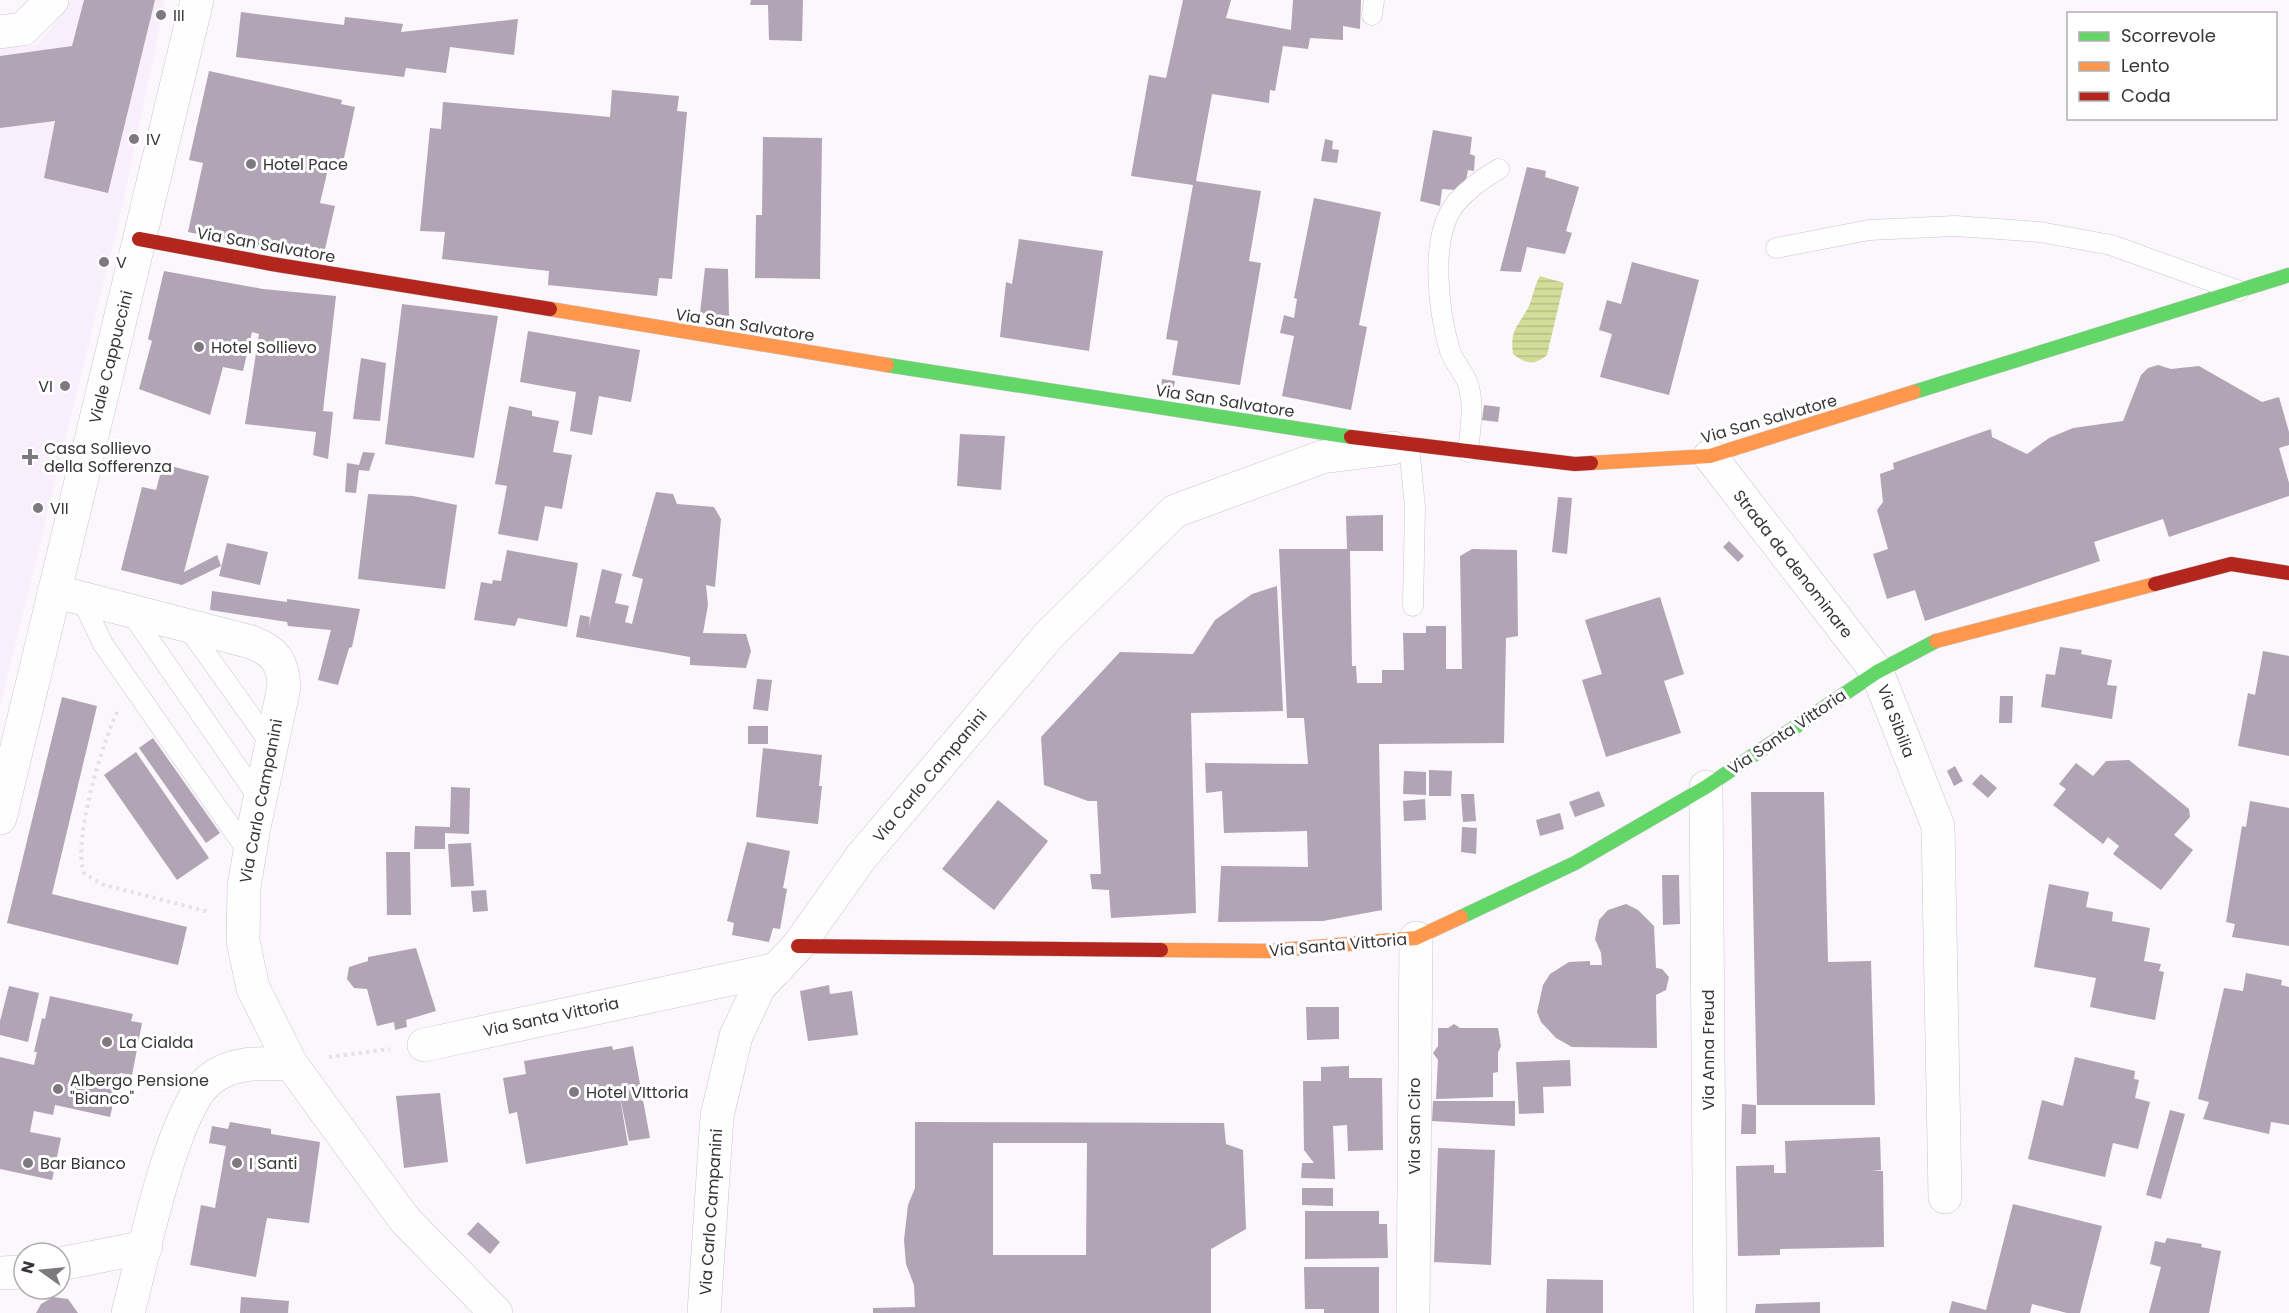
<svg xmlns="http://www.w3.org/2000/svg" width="2289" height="1313" viewBox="0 0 2289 1313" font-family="Poppins,sans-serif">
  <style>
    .built { fill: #f9effc }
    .water { fill: url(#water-rules) }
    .building { fill: #b1a4b4; fill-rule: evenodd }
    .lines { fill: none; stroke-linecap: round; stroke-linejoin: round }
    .lane-casing { stroke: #c9c6ca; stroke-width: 21 }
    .street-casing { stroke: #c9c6ca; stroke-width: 34 }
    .fast-casing { stroke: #c9c6ca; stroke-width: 15 }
    .slow-casing { stroke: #c9c6ca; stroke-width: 15 }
    .jam-casing { stroke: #c9c6ca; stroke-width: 15 }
    .path { stroke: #e3e2e3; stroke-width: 4; stroke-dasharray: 3 4.5; stroke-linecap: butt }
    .lane { stroke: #fefeff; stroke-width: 20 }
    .street { stroke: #fefeff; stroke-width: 33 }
    .fast { stroke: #63d668; stroke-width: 14 }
    .slow { stroke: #ff974d; stroke-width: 14 }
    .jam { stroke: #b3261e; stroke-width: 14 }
    .poi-dot { fill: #7d797e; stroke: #fff; stroke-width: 2 }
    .labels { text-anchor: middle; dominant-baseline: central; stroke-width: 6; stroke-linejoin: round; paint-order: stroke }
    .poi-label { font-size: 16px; fill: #39353a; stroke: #fff; text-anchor: start }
    .street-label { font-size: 16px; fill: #39353a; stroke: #fff }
  </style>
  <defs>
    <pattern id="water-rules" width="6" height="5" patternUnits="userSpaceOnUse" patternTransform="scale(1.5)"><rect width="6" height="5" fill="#d2dd99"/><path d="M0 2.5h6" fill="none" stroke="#b5be85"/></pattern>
  </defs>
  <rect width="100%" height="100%" fill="#fbf7fc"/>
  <path class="built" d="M71 0H165L122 207 0 707V49L38 45Z"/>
  <path class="water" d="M1540 276 1564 283 1547 355C1534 366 1526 364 1513 354 1510 330 1517 328 1528 308 1533 298 1534 286 1540 276Z"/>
  <g class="building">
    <path d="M84 0H155L108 193 44 178 55 121 0 128V56L72 46Z"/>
    <path d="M751 0H803L802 41 769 40 768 5H750Z"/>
    <path d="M1183 0H1231L1226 18 1291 30 1293 0H1361L1360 29 1343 26V40L1310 38 1308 49 1283 46 1275 91 1270 90 1269 103 1212 94 1196 181 1261 191 1249 261 1261 263 1240 385 1172 375 1178 341 1166 339 1193 185 1131 176 1149 75 1166 78Z"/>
    <path d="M241 12 344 25 345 17 363 19 403 24 401 32 518 19 514 55 450 47 446 73 406 68 404 77 236 57Z"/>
    <path d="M209 71 342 100 341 104 355 107 341 172 328 169 320 203 335 206 322 262 188 232 203 163 189 160Z"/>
    <path d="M612 90 679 96 677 111 687 112 672 279 659 278 657 296 548 285 549 271 442 259 445 232 420 231 430 128 441 129 443 102 610 117Z"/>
    <path d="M1433 130 1472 137 1470 154 1475 156 1474 171 1468 170 1466 180 1456 190 1442 189 1440 206 1420 201Z"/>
    <path d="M763 137 822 138 820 279 755 278 756 215H762Z"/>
    <path d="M1325 139 1333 141 1332 149 1339 150 1337 163 1321 161Z"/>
    <path d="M1527 167 1546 171 1545 177 1579 187 1566 231 1572 233 1565 254 1527 247 1521 272 1500 271Z"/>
    <path d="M1314 198 1381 212 1359 325 1367 327 1351 410 1282 396 1294 336 1280 333 1284 315 1294 318 1297 299 1294 298Z"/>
    <path d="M1019 239 1103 251 1089 351 1000 337 1006 282 1012 284Z"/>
    <path d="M1632 262 1699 280 1669 395 1600 377 1612 334 1599 330 1607 300 1621 304Z"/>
    <path d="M705 268 728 269 729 317 700 313Z"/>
    <path d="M164 271 263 289 336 296 323 411 333 412 328 459 313 455 316 432 245 424 259 334 252 332 243 371 223 367 210 415 139 389 152 341 148 339Z"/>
    <path d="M402 304 498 316 474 458 385 444Z"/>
    <path d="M528 331 640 350 631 402 599 396 592 435 570 431 576 392 520 382Z"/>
    <path d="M361 358 386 363 380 421 353 419Z"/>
    <path d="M2158 365 2171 369 2199 366 2262 402 2279 397 2289 432V445L2279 448 2289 483V496L2169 537 2163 519 2094 542 2100 561 1925 621 1915 590 1887 599 1873 554 1888 549 1877 510 1883 502 1880 474 1894 469 1893 463 1991 429 1992 437 2027 454 2049 438 2073 428 2123 421 2141 375 2148 368Z"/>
    <path d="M1162 379 1175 381 1173 392 1161 390Z"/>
    <path d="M1484 405 1500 407 1498 422 1482 420Z"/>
    <path d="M509 406 532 411V416L559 421 553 452 572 455 562 509 545 506 538 541 498 534 507 486 495 484Z"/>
    <path d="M960 434 1005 436 1001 490 957 486Z"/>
    <path d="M363 452 375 453 369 471 359 470 356 493 345 492 347 463 359 465Z"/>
    <path d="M163 464 209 476 184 572 217 555 221 566 182 585 121 570 142 487 156 490Z"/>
    <path d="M656 492 673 494 677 504 714 507 721 519 715 587 706 585 708 605 703 633 746 634 751 651 746 668 690 665V657L576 637 580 615 590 617 589 627 602 569 622 574 615 603 629 606 625 622 632 624 643 579 632 576Z"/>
    <path d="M368 494 413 496 457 505 445 589 358 579Z"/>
    <path d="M1558 497 1572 498 1567 554 1552 552Z"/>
    <path d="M1383 515V551H1350L1352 666H1356L1357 683H1382V670H1404L1403 633H1426V626H1446V669H1462L1460 556 1472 549 1517 550 1518 636 1506 638 1504 743 1379 744 1382 910 1323 921 1218 922 1221 866 1308 867 1307 831 1224 833 1222 791 1206 793 1205 763 1308 764 1304 718H1287L1279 549H1347L1346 516Z"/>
    <path d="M1729 541 1744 556 1738 562 1723 547Z"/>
    <path d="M227 543 268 552 260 585 219 576Z"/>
    <path d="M507 550 578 563 567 627 518 618 515 626 474 620 481 582 492 584 493 580 501 581Z"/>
    <path d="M1277 586 1283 711 1191 713 1196 913 1111 918 1109 890 1092 889 1090 874H1101L1097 801H1088L1044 785 1041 737 1120 652 1193 654 1215 620 1252 594Z"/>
    <path d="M212 591 287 602V599L360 609 352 647 349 648 338 685 318 680 331 630 288 626 287 622 210 610Z"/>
    <path d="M1660 597 1684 674 1664 681 1681 733 1606 757 1582 680 1602 674 1585 620Z"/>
    <path d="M2060 647 2082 650 2081 654 2112 660 2107 685 2117 686 2112 719 2041 707 2046 674 2055 675Z"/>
    <path d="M2263 651 2289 656V756L2238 746 2248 693 2255 695Z"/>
    <path d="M757 679 772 680 768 711 753 709Z"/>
    <path d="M2000 696H2013L2012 723H1999Z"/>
    <path d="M62 697 97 706 52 894 187 927 178 965 7 923Z"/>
    <rect x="748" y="726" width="20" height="18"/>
    <path d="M153 738 220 833 206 843 139 748Z"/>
    <path d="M763 748 822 755 819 786H822L818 824 756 817Z"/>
    <path d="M136 752 209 858 177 880 104 775Z"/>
    <path d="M2129 760 2189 809 2190 817 2174 835 2193 850 2161 890 2113 854 2119 846 2108 837 2103 844 2053 805 2066 789 2059 784 2076 763 2093 776 2106 761Z"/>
    <path d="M1955 766 1963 781 1954 786 1947 771Z"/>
    <path d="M1429 770 1452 771 1451 796H1429Z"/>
    <path d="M1404 771 1426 772V795L1403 794Z"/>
    <path d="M1981 774 1997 788 1988 798 1972 784Z"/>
    <path d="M451 787 470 788 469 834 445 833V849H414L415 826 450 827Z"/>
    <path d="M1599 791 1605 806 1575 817 1569 802Z"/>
    <path d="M1751 792H1824L1828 962 1871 961 1875 1105H1757Z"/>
    <path d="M1461 794H1474L1476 821 1463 822Z"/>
    <path d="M1425 799 1426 820 1404 821 1403 801Z"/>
    <path d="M998 800 1048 841 994 910 942 869Z"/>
    <path d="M2250 801 2289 808V946L2232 937 2235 924 2226 922 2242 826 2246 827Z"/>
    <path d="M1560 813 1564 829 1540 836 1536 820Z"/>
    <path d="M1462 827 1477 828 1476 854 1461 852Z"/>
    <path d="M747 842 790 851 783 888 787 889 780 929 773 928 769 942 732 935 734 923 727 921Z"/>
    <path d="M471 843 474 886 451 887 448 844Z"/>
    <path d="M386 852H410L411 915H387Z"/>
    <path d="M1662 875H1679L1680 924 1663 925Z"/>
    <path d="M2049 884 2089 892 2086 907 2113 912 2112 921 2150 928 2144 961 2161 964 2159 971 2164 972 2155 1020 2090 1007 2096 978 2034 967Z"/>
    <path d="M486 890 488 911 473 912 471 891Z"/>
    <path d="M1626 904 1638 910 1654 926 1656 968 1662 969 1669 977 1666 990 1656 995 1657 1048 1572 1047 1556 1038 1541 1022 1537 1012 1543 985 1550 974 1569 962 1590 961V965H1602L1601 953 1595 939 1599 920 1608 910Z"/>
    <path d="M416 948 436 1011 406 1020 407 1027 395 1030 394 1022 377 1026 367 989 354 988 347 979 349 967 368 961V957Z"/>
    <path d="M2246 973 2282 980 2281 985 2289 987V1125L2271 1122 2269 1134 2203 1119 2209 1102 2198 1099 2224 988 2243 991Z"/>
    <path d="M829 985 830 994 852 991 858 1035 808 1041 800 991Z"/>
    <path d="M9 986 39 993 28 1042 0 1035V1021Z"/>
    <path d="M50 996 133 1014 131 1021 142 1023 132 1075 120 1073 110 1117 55 1105 53 1115 34 1111 30 1132 61 1138 52 1180 0 1169V1057L34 1065 37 1052H34L42 1018 45 1019Z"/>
    <path d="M1306 1007H1339V1039L1307 1040Z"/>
    <path d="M1454 1024 1460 1028H1498L1501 1046 1498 1053V1072L1493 1073V1097L1436 1099 1438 1060 1433 1053 1438 1046V1028H1448Z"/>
    <path d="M612 1046 613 1050 633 1046 650 1138 629 1141 619 1092 628 1145 526 1164 517 1112 509 1114 503 1078 526 1074 524 1061Z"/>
    <path d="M2075 1057 2135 1071 2134 1079 2139 1080 2135 1098 2150 1102 2138 1149 2113 1143 2105 1177 2028 1159 2042 1100 2063 1106Z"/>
    <path d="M1570 1060 1571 1086 1543 1087 1544 1113 1519 1114 1516 1062Z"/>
    <path d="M1349 1066V1078H1382L1383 1150 1348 1151 1347 1125 1333 1126 1335 1179 1301 1178 1302 1163H1314L1304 1150 1303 1081H1321V1067Z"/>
    <path d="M440 1093 448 1162 404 1168 396 1096Z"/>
    <path d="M1433 1101H1515V1126L1432 1121Z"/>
    <path d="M1742 1104 1756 1105V1134H1741Z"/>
    <path d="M2170 1110 2185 1114 2161 1199 2146 1195Z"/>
    <path d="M230 1122 271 1129V1134L320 1142 309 1223 267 1218 256 1277 190 1265 201 1205 215 1208 226 1146 209 1143 212 1126 228 1129Z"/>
    <path d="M915 1122 1224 1123 1226 1144 1243 1150 1246 1229 1211 1249V1313H873V1308L915 1307 914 1285 906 1264 904 1240 908 1205 915 1188ZM993 1143H1087L1086 1255H993Z"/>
    <path d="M1880 1137 1881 1170 1871 1171H1883L1884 1247 1780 1249V1255L1738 1256 1736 1166 1774 1165V1173H1786L1785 1141Z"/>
    <path d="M1438 1148 1495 1150 1491 1265 1434 1262Z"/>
    <path d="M1302 1188H1333V1206L1302 1205Z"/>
    <path d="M2013 1204 2102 1226 2080 1313H2067L2032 1304 2030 1313H1949L1952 1301 1986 1310Z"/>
    <path d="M1305 1211H1379V1224H1387L1388 1258 1305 1259Z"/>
    <path d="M478 1222 500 1242 490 1254 467 1234Z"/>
    <path d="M2167 1238 2202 1244 2201 1247 2221 1251 2209 1313H2149L2161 1267 2150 1264 2155 1241 2165 1243Z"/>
    <path d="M1304 1267H1379V1313H1324V1309H1305Z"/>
    <path d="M1547 1279 1603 1280V1313H1546Z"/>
    <path d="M53 1297 68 1299 78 1313H36L41 1304Z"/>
    <path d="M241 1297 289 1301 288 1313H240Z"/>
    <path d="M1820 1302V1313H1755L1756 1304Z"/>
  </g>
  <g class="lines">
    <defs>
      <g id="lane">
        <path d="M1372 15 1374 0"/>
        <path d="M1776 248 1869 230 1955 226 2040 232 2111 245 2239 291"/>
        <path d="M1409 446 1415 507 1413 606"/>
        <path d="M1468 452C1470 430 1475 405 1468 384 1464 372 1454 363 1450 351 1439 313 1428 237 1456 203 1468 189 1483 178 1499 169"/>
        <path d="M81 598 103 644 249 853"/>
        <path d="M129 610 260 800"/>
        <path d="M185 624 272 746"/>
      </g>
      <g id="street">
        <path d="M0 32 23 29 52 0"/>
        <path d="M1710 456 1877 672 1938 826 1945 1197"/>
        <path d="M54 591 251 642C275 651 283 662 284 687L254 827 244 887 243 941 253 988 291 1064 405 1220 496 1313"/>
        <path d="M1706 787 1710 1313"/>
        <path d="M0 818 197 0"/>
        <path d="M424 1045 777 969"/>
        <path d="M60 1264 146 1247"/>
        <path d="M0 1273 24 1272"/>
        <path d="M128 1313C142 1261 171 1114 208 1081 231 1061 262 1063 291 1064"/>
        <path d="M704 1313 717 1116 736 1036 759 987 798 946 862 856 1049 635 1175 511 1322 457 1393 448"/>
        <path d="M1413 1313 1416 938"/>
      </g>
      <g id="fast">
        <path d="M887 365 1351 437"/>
        <path d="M1914 392 2289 275"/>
        <path d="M1461 917 1575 863 1706 787 1877 672 1936 641"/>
      </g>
      <g id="slow">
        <path d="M550 309 887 365"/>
        <path d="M1591 463 1710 456 1914 392"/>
        <path d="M1936 641 2155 584"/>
        <path d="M1161 950 1269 951 1416 938 1461 917"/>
      </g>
      <g id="jam">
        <path d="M139 239 272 264 550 309"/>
        <path d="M1351 437 1575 464 1591 463"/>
        <path d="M2155 584 2231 564 2289 573"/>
        <path d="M798 946 1161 950"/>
      </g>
    </defs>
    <use href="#lane" class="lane-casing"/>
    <use href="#street" class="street-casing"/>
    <use href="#fast" class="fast-casing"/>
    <use href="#slow" class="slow-casing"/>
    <use href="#jam" class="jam-casing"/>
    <g class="path">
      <path d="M117 712C102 744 72 842 84 873L101 884 209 912"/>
      <path d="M329 1057 390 1049"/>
    </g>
    <use href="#lane" class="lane"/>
    <use href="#street" class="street"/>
    <use href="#fast" class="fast"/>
    <use href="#slow" class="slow"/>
    <use href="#jam" class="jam"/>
  </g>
  <g class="poi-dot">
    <circle cx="161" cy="15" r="6"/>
    <circle cx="134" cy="139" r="6"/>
    <circle cx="251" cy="164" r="6"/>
    <circle cx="104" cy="262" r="6"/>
    <circle cx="199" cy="347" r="6"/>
    <circle cx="65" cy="386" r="6"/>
    <path d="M27 448h6v6h6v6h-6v6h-6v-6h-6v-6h6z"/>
    <circle cx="38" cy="508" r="6"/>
    <circle cx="107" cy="1042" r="6"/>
    <circle cx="58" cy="1089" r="6"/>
    <circle cx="574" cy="1092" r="6"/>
    <circle cx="28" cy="1163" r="6"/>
    <circle cx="237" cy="1163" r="6"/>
  </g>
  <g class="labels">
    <g class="poi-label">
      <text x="173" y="15">III</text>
      <text x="146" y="139">IV</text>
      <text x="263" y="164">Hotel Pace</text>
      <text x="116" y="262">V</text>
      <text x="211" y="347">Hotel Sollievo</text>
      <text x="53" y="386" text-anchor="end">VI</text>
      <text x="44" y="448">Casa Sollievo<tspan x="44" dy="18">della Sofferenza</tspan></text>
      <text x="50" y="508">VII</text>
      <text x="119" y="1042">La Cialda</text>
      <text x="70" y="1080">Albergo Pensione<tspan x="70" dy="18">"Bianco"</tspan></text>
      <text x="586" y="1092">Hotel VIttoria</text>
      <text x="40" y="1163">Bar Bianco</text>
      <text x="249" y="1163">I Santi</text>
    </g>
    <g class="street-label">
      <text transform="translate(266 245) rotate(10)">Via San Salvatore</text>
      <text transform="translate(745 325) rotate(9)">Via San Salvatore</text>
      <text transform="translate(111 357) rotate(-76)">Viale Cappuccini</text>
      <text transform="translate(1225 401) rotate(9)">Via San Salvatore</text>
      <text transform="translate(1769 419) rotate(-16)">Via San Salvatore</text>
      <text transform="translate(1793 564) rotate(52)">Strada da denominare</text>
      <text transform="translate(1896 721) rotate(69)">Via Sibilia</text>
      <text transform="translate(1787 732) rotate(-34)">Via Santa Vittoria</text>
      <text transform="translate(930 776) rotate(-50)">Via Carlo Campanini</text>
      <text transform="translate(261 801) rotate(-79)">Via Carlo Campanini</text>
      <text transform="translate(1338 945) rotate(-5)">Via Santa Vittoria</text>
      <text transform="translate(551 1017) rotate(-12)">Via Santa Vittoria</text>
      <text transform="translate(1708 1050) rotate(-90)">Via Anna Freud</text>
      <text transform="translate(1414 1126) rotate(-90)">Via San Ciro</text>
      <text transform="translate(711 1212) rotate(-86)">Via Carlo Campanini</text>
    </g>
  </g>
  <rect x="2067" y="12" width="210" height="108" fill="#ffffff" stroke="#b0aeb0" stroke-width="1.5"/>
  <rect x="2079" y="32" width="30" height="9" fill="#63d668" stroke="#b0aeb0" stroke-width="1.5"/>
  <text x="2121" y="42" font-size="18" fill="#39353a">Scorrevole</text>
  <rect x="2079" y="62" width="30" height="9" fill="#ff974d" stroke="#b0aeb0" stroke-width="1.5"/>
  <text x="2121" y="72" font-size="18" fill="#39353a">Lento</text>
  <rect x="2079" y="92" width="30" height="9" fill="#b3261e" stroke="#b0aeb0" stroke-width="1.5"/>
  <text x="2121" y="102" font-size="18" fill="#39353a">Coda</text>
  <g transform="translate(42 1271) rotate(285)"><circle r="28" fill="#ffffff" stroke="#b0aeb0" stroke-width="1.5"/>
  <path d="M0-4.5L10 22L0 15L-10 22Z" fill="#7d797e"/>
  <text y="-9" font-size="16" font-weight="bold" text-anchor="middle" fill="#39353a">N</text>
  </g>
</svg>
